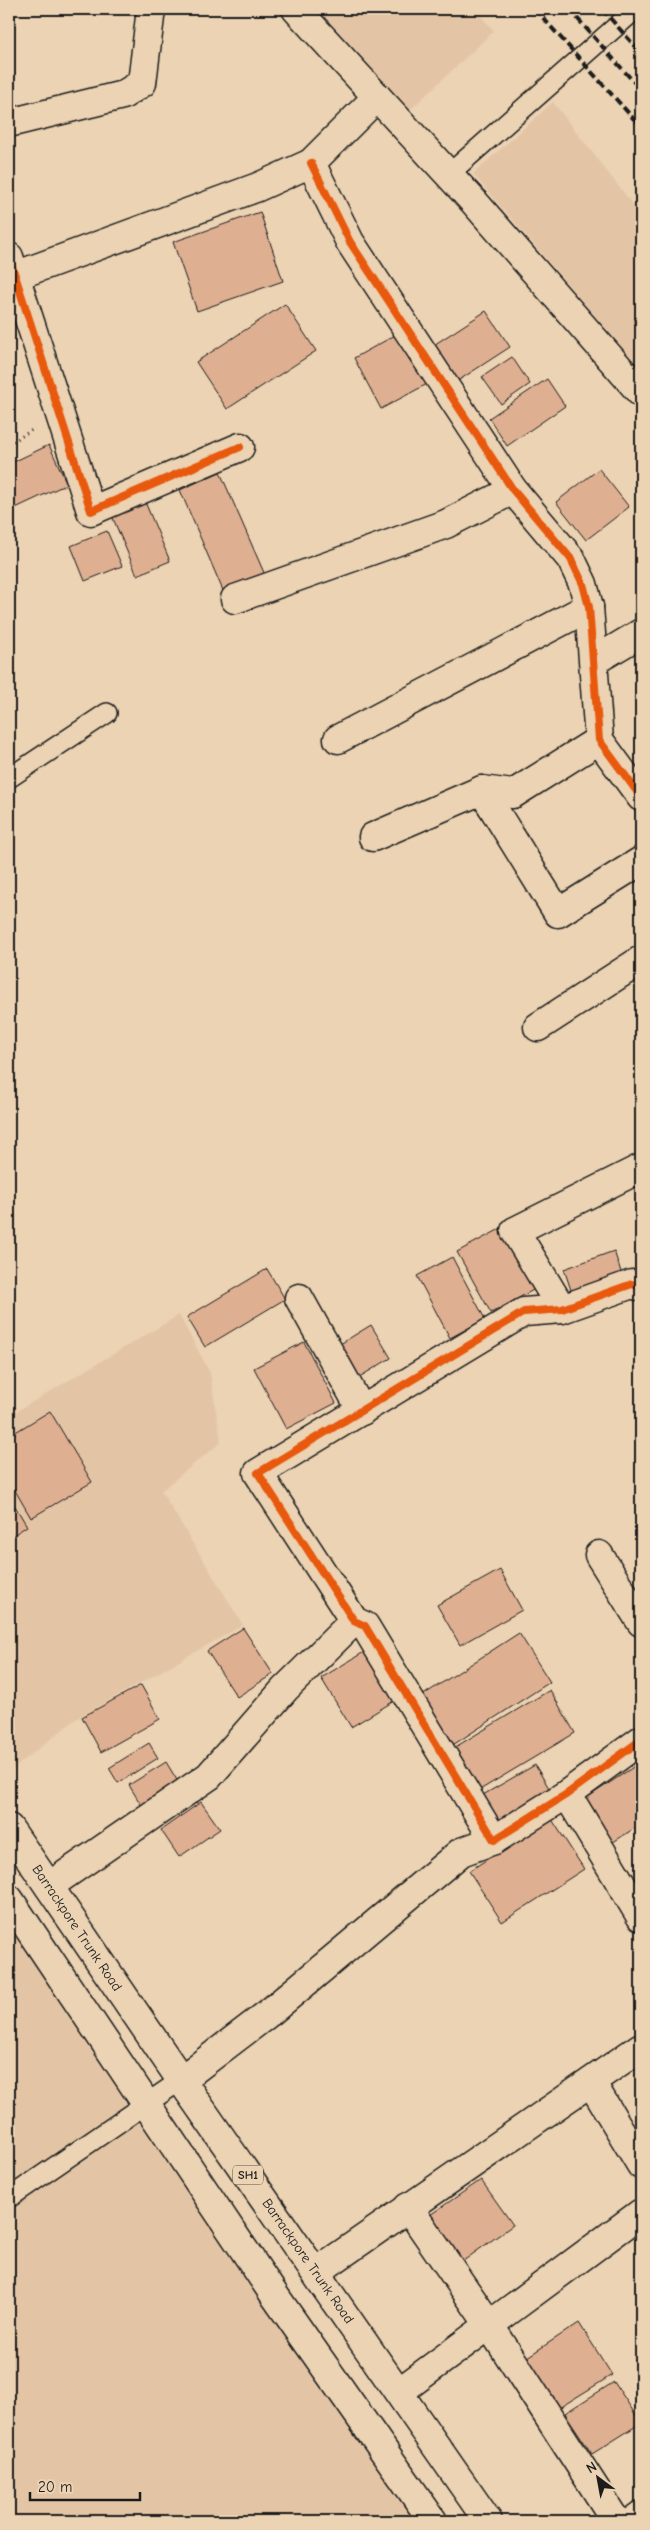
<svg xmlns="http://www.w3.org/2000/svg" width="650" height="2530" viewBox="0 0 650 2530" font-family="'Comic Neue',sans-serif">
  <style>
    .built { fill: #e3c5a6 }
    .building { fill: #dfaf91; stroke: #1c1c1c }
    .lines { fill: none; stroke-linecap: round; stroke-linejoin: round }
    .lane-casing { stroke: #1c1c1c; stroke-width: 22 }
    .street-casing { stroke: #1c1c1c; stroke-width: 31 }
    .primary-casing { stroke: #1c1c1c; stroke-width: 31 }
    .path { stroke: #1c1c1c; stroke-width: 3; stroke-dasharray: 1 4; stroke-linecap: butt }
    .lane { stroke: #ebd3b3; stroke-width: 19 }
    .street { stroke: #ebd3b3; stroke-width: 28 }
    .primary { stroke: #ebd3b3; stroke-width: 28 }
    .rail { stroke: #1c1c1c; stroke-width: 4; stroke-dasharray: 8 4; stroke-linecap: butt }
    .cycleway-casing { stroke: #ebd3b3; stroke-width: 11 }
    .cycleway { stroke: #e8590c; stroke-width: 8 }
    .labels { text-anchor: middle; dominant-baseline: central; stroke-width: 4.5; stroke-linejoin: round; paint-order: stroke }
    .shield { fill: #ebd3b3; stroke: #5a5349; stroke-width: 1 }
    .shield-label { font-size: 12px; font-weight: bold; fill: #1c1c1c }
    .street-label { font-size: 14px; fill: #1c1c1c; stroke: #ebd3b3 }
  </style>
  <rect width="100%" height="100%" fill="#ebd3b3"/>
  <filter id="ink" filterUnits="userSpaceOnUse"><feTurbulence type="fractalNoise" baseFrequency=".02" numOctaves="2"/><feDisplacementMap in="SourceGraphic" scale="10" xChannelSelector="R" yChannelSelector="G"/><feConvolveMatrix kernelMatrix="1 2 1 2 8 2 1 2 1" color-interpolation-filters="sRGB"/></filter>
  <g filter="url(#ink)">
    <g class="built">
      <path d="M312 9H475L494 31 410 110Z"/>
      <path d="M553 102 641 215V370L473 174Z"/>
      <path d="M179 1315 210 1373 221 1442 161 1491 243 1625 76 1719 9 1772V1416Z"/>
      <path d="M9 1924 65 2008 414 2521H9Z"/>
    </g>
    <g class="building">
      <path d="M260 212 283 281 197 311 173 242Z"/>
      <path d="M285 304 316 351 227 409 196 362Z"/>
      <path d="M486 311 510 347 450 386 426 350Z"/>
      <path d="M399 333 427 384 381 409 354 358Z"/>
      <path d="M512 357 530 384 501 404 482 377Z"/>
      <path d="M547 379 565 406 507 446 489 418Z"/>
      <path d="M49 445 67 484 9 511V464Z"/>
      <path d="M599 469 629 507 586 540 556 502Z"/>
      <path d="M220 472 265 575 224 593 180 490Z"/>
      <path d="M145 502 170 561 137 575 112 516Z"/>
      <path d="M107 531 122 566 85 581 71 546Z"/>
      <path d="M502 1228 535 1289 491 1313 457 1252Z"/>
      <path d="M614 1251 625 1284 575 1302 564 1269Z"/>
      <path d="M452 1257 485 1319 450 1338 417 1276Z"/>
      <path d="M267 1269 285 1299 205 1347 187 1317Z"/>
      <path d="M371 1325 391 1358 351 1382 332 1349Z"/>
      <path d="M304 1342 336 1403 286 1429 254 1368Z"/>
      <path d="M50 1411 92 1482 31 1518 9 1480V1436Z"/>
      <path d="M9 1496 27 1526 9 1538Z"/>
      <path d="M500 1570 522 1610 460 1645 437 1605Z"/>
      <path d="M243 1628 273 1674 237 1697 207 1651Z"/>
      <path d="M519 1633 550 1682 445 1750 414 1701Z"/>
      <path d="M369 1649 399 1698 351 1727 321 1678Z"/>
      <path d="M141 1685 160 1719 101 1752 82 1717Z"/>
      <path d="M550 1690 575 1733 473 1794 447 1752Z"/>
      <path d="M149 1743 158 1758 118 1783 109 1768Z"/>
      <path d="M166 1762 180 1785 143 1808 129 1785Z"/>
      <path d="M641 1762V1824L604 1848 576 1805Z"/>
      <path d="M535 1765 555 1798 496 1833 476 1799Z"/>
      <path d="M201 1802 220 1829 179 1857 161 1830Z"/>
      <path d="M551 1818 584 1869 502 1922 469 1871Z"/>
      <path d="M481 2180 513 2225 459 2264 427 2217Z"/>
      <path d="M579 2323 612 2375 551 2413 518 2363Z"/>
      <path d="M614 2382 641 2423 592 2454 565 2413Z"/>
    </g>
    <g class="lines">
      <defs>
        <g id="lane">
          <path d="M449 174 636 9"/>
          <path d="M9 778 107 713"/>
          <path d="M9 2198 181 2080"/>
        </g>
        <g id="street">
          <path d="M296 9 475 203 641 393"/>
          <path d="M9 123 123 95 142 83 151 9"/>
          <path d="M311 163 350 242 513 490 571 559 583 584 589 607 599 740 641 797"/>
          <path d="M9 257 91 511 240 447"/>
          <path d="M15 276 258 187 311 163 377 97"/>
          <path d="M235 599 446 524 513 490"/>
          <path d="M594 661 641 633"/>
          <path d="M338 739 589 607"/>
          <path d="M482 790 558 913 641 861"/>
          <path d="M373 837 482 790 513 794 599 740"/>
          <path d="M538 1027 641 960"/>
          <path d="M641 1287 632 1284 562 1309 524 1312 258 1473 354 1621 365 1626 494 1840 567 1794 641 1740"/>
          <path d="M299 1298 362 1411"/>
          <path d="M562 1309 515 1231 641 1168"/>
          <path d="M599 1555 641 1622"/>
          <path d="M567 1794 641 1917"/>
          <path d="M49 1886 209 1776 285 1689 354 1621"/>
          <path d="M181 2080 270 2012 461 1852 494 1840"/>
          <path d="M591 2082 641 2165"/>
          <path d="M408 2207 490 2326 616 2521"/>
          <path d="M316 2272 641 2047"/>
          <path d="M399 2392 641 2213"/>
          <path d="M633 2521 641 2515"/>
        </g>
        <g id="primary">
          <path d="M9 1828 181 2080 488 2521"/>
          <path d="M9 1899 275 2296 433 2521"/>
        </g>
      </defs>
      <use href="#lane" class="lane-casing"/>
      <use href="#street" class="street-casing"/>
      <use href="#primary" class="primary-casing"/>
      <path class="path" d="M9 444 32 430"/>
      <use href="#lane" class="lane"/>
      <use href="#street" class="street"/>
      <use href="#primary" class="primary"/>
      <g class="rail">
        <path d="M535 9 641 127"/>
        <path d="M569 9 641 90"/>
        <path d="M602 9 641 53"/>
        <path d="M636 9 641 15"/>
      </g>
      <defs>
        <g id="cycleway">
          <path d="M311 163 350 242 513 490 571 559 583 584 589 607 599 740 641 797"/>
          <path d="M9 257 91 511 240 447"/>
          <path d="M641 1287 632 1284 562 1309 524 1312 258 1473 354 1621 365 1626 494 1840 567 1794 641 1740"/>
        </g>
      </defs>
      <use href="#cycleway" class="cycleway-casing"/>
      <use href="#cycleway" class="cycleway"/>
    </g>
  </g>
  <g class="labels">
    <rect class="shield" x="233" y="2165.5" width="30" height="19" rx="4"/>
    <g class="shield-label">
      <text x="248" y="2175">SH1</text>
    </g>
    <g class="street-label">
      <text transform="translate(77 1928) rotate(56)">Barrackpore Trunk Road</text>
      <text transform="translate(308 2261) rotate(55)">Barrackpore Trunk Road</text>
    </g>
  </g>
  <rect width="650" height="2530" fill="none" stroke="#ebd3b3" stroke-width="30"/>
  <rect x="15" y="15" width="620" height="2500" fill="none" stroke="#1c1c1c" stroke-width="2" filter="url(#ink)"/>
  <g transform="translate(598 2478) rotate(328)" stroke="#ebd3b3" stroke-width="4" paint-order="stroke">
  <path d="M0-4L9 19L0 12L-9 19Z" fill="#1c1c1c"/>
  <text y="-8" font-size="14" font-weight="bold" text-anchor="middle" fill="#1c1c1c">N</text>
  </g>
  <path d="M30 2492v8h110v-8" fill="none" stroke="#1c1c1c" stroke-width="2.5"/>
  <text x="38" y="2492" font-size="15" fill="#1c1c1c" stroke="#ebd3b3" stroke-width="4" paint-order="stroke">20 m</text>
</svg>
